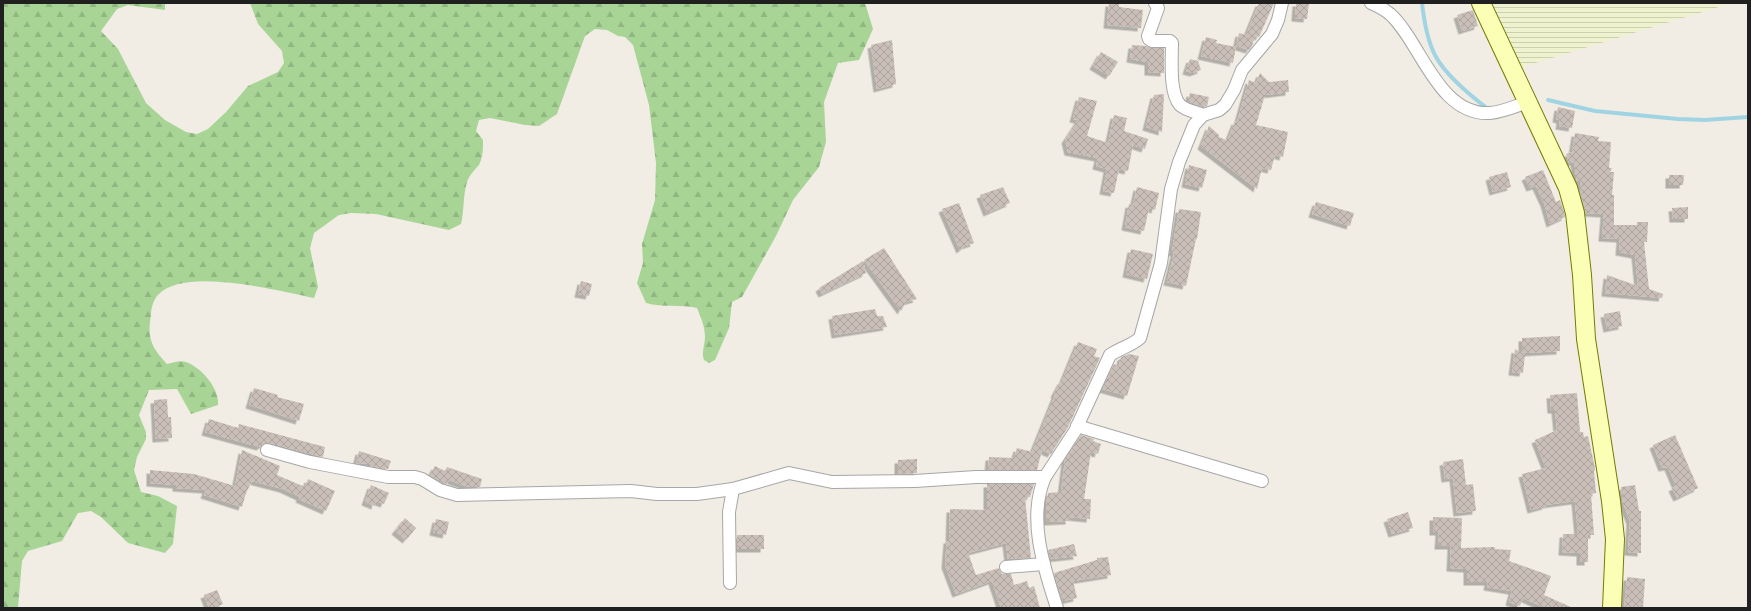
<svg xmlns="http://www.w3.org/2000/svg" width="1751" height="611" viewBox="0 0 1751 611" font-family="Poppins,sans-serif">
  <style>
    .farmland { fill: url(#farmland-rules) }
    .forest { fill: url(#forest-firs) }
    .lines { fill: none; stroke-linecap: round; stroke-linejoin: round }
    .stream { stroke: #a1d4e3; stroke-width: 4 }
    .building { fill: url(#building-cross-hatch); filter: url(#shadow) }
    .street-casing { stroke: #a7a7a7; stroke-width: 14 }
    .secondary-casing { stroke: #707d00; stroke-width: 20 }
    .street { stroke: #fff; stroke-width: 12 }
    .secondary { stroke: #fbffb5; stroke-width: 18 }
  </style>
  <defs>
    <pattern id="farmland-rules" width="6" height="5" patternUnits="userSpaceOnUse"><rect width="6" height="5" fill="#eff2cf"/><path d="M0 2.5h6" fill="none" stroke="#cdcfb1"/></pattern>
    <pattern id="forest-firs" width="22" height="20" patternUnits="userSpaceOnUse"><rect width="22" height="20" fill="#a8d596"/><path d="M5 1l3.5 6h-7zM16 11l3.5 6h-7z" fill="#90b781"/></pattern>
    <pattern id="building-cross-hatch" width="8" height="8" patternUnits="userSpaceOnUse"><rect width="8" height="8" fill="#cabfb8"/><path d="M0 0l8 8M0 8l8-8" fill="none" stroke="#ada49e"/></pattern>
    <filter id="shadow"><feDropShadow dx="-3.5" dy="3.5" stdDeviation="0" flood-color="#0004"/></filter>
  </defs>
  <rect width="100%" height="100%" fill="#f1ede5"/>
  <path class="farmland" d="M1491 3H1732L1522 67 1493 11Z"/>
  <path class="forest" d="M3 3H165V10L128 5 117 9 101 31 118 49 146 103 165 120 186 132 197 134 208 129 226 112 248 86 278 72 284 63 282 51 258 24 250 3H865L873 29 859 60 838 63 824 102 826 142 819 167 793 200 776 236 742 297 732 302 729 328 715 360 709 363 704 360C701 352 705 345 705 337 705 327 701 317 697 308 680 304 663 308 646 303L637 283 643 263 642 244 655 200 656 163 649 105 633 45 625 37 618 36 607 30 595 29 585 36 557 114 539 126 525 125 490 118 479 120 476 131 483 140C483 149 483 157 479 165 473 172 468 176 466 186 463 199 464 211 461 224L449 230 376 214 351 213 339 215 314 233 310 248 318 287 314 298C280 291 184 266 158 295 153 300 151 309 151 315 147 338 151 347 167 364 173 363 179 360 186 362 201 367 220 389 218 405L191 414 177 389 149 390 139 415 146 432V439L137 457 134 470 141 492 158 496 177 506 173 544 165 553 128 543 101 517 91 511 78 513 62 541 28 551 22 561 18 608H3Z"/>
  <g class="lines">
    <g class="stream">
      <path d="M1422 3C1424 21 1427 41 1436 57 1446 75 1471 96 1488 109"/>
      <path d="M1548 100 1595 111 1678 119 1705 120 1748 117"/>
    </g>
  </g>
  <g class="building">
    <path d="M1109 3 1119 4V7L1143 10 1141 28 1107 25Z"/>
    <path d="M1259 3H1274L1259 37 1255 36 1252 46 1249 50 1236 46 1239 33 1246 35Z"/>
    <path d="M1296 3H1309L1307 19 1295 18Z"/>
    <path d="M1473 10 1478 26 1462 31 1457 15Z"/>
    <path d="M1206 37 1217 40 1216 43 1236 47 1233 63 1201 56Z"/>
    <path d="M892 40 896 84 877 89 871 45Z"/>
    <path d="M1132 45 1146 46 1152 48H1164V73L1148 72V62L1130 59Z"/>
    <path d="M1101 52 1118 62 1109 76 1093 66Z"/>
    <path d="M1190 59 1198 61 1201 70 1193 73 1186 71Z"/>
    <path d="M1260 73 1269 82 1288 80 1289 92 1265 95 1256 125 1288 132 1283 157 1275 155 1271 170 1262 168 1257 189 1201 146 1209 126 1219 135V137L1226 140 1228 139 1235 121 1237 122 1249 80 1256 83Z"/>
    <path d="M1190 93 1209 97 1207 106 1203 107 1188 101Z"/>
    <path d="M1164 94 1162 132 1146 127 1154 95Z"/>
    <path d="M1079 97 1097 101 1087 136 1108 143 1114 115 1127 118 1124 131 1148 139 1145 149 1133 145 1128 171 1119 169 1114 193 1103 191 1107 169 1096 166 1098 158 1068 152 1065 140 1078 120 1073 119Z"/>
    <path d="M1558 107 1575 111 1572 128 1559 126 1560 120 1556 119Z"/>
    <path d="M1575 133 1599 137 1598 141 1611 142 1609 168H1612L1610 172H1614L1612 195H1614V225H1637V222H1648L1647 242H1644L1649 289 1663 294 1662 298 1605 293 1607 275 1638 286 1635 255 1619 252 1620 239 1602 238 1604 214 1586 213 1580 192V180L1577 181 1574 162 1569 163 1566 154 1572 152Z"/>
    <path d="M1189 165 1207 170 1202 188 1185 184Z"/>
    <path d="M1543 170 1556 202 1560 200 1565 215V217L1550 224 1544 203 1536 186 1530 188 1525 177Z"/>
    <path d="M1507 172 1511 187 1493 192 1489 177Z"/>
    <path d="M1669 175H1684L1683 185H1669Z"/>
    <path d="M1003 187 1010 203 987 213 980 195Z"/>
    <path d="M1137 187 1159 193 1155 210 1149 208 1144 231 1125 227 1129 204 1133 205Z"/>
    <path d="M1316 202 1354 213 1350 226 1312 214Z"/>
    <path d="M959 203 974 243 965 246 960 250 942 209Z"/>
    <path d="M1688 207V219H1673L1672 208Z"/>
    <path d="M1179 209 1201 212 1197 239H1196L1186 286 1167 282 1174 253 1172 252Z"/>
    <path d="M884 248 917 299 906 302 901 311 864 260Z"/>
    <path d="M1131 249 1153 254 1147 279 1126 274Z"/>
    <path d="M863 261 866 273 822 294 819 288Z"/>
    <path d="M581 281 592 284 589 296 578 294Z"/>
    <path d="M875 309 877 316H883L887 327 835 335 832 316Z"/>
    <path d="M1620 311 1622 326 1607 329 1604 314Z"/>
    <path d="M1560 336V351L1523 353 1525 355 1523 373 1512 372 1515 349 1522 353V338Z"/>
    <path d="M1078 342 1097 349 1094 356 1100 358 1068 427 1051 454 1042 450 1037 470H988L989 457 1014 458 1017 448 1032 452 1055 395 1054 394 1061 381H1062Z"/>
    <path d="M1129 354 1139 356 1127 396 1102 389 1114 364 1119 366 1121 357Z"/>
    <path d="M254 388 278 395 277 397 304 404 299 421 249 405Z"/>
    <path d="M1577 393 1580 432H1583L1584 437 1588 436 1595 468 1594 472 1596 493 1591 494 1594 535H1588V562H1580V553L1562 552 1563 534H1578L1575 501 1545 505 1546 506 1531 510 1522 474 1546 468 1535 440 1557 430 1555 410H1551L1550 395Z"/>
    <path d="M167 399 168 417H171L172 438 156 439 154 400Z"/>
    <path d="M209 419 238 428 239 424 325 447 323 457 269 443H265L260 447 205 432Z"/>
    <path d="M1081 435 1094 439 1093 441 1101 444 1098 454 1091 452 1084 499H1091L1090 519 1069 517V521L1046 522V504L1048 493 1061 492 1065 460Z"/>
    <path d="M1675 435 1698 488 1677 498 1672 488 1676 486 1668 467 1662 468 1653 445Z"/>
    <path d="M242 450 280 466 277 475 305 487 308 479 335 491 326 511 299 499 300 497 283 489 252 481 246 493 242 507 204 495 206 490 176 488V485L150 483V470L194 474 235 486Z"/>
    <path d="M359 451 391 461 388 469 370 466 371 464 356 463Z"/>
    <path d="M917 459V473L898 474V460Z"/>
    <path d="M1463 459 1466 485 1473 484 1476 511 1457 513 1453 478 1445 479 1443 462Z"/>
    <path d="M435 466 445 471 447 467 482 479 480 487H469L449 480 447 484 443 483 430 475Z"/>
    <path d="M987 484H1034L1030 497H1025L1031 558 1008 559 1006 543 968 553 976 575 999 568 1002 574H1011L1014 585 1027 581 1029 588 1034 586 1040 608H1001L992 581 956 594 945 565 947 540H949L950 509 987 510Z"/>
    <path d="M371 485 389 493 384 504 376 501 375 506 365 502Z"/>
    <path d="M1635 485 1639 511H1641V553L1628 552 1630 521 1623 503 1621 487Z"/>
    <path d="M1408 512 1413 528 1392 534 1387 519Z"/>
    <path d="M1433 517 1462 518 1461 548 1495 547V549L1511 550 1509 561 1551 576 1544 595 1573 608H1546L1523 598 1520 606 1509 602 1512 591 1487 587 1488 582H1467V569L1450 568 1451 546H1438L1439 532H1433Z"/>
    <path d="M405 518 416 528 406 540 395 531Z"/>
    <path d="M436 519 449 522 446 535 433 532Z"/>
    <rect x="737" y="535" width="27" height="14"/>
    <path d="M1074 544 1077 556 1050 559 1048 550Z"/>
    <path d="M1108 557 1111 575 1073 581 1077 598 1063 601 1054 573 1097 560V558Z"/>
    <path d="M1627 577 1645 579 1643 608H1624Z"/>
    <path d="M217 590 223 604 214 608H209L204 595Z"/>
  </g>
  <g class="lines">
    <defs>
      <g id="street">
        <path d="M1155 3 1158 8 1148 36 1149 39 1152 41H1170L1172 43C1172 59 1169 93 1180 105 1185 110 1196 112 1203 115"/>
        <path d="M1371 3C1378 6 1384 9 1390 14 1421 42 1438 116 1490 113 1503 112 1516 106 1528 102"/>
        <path d="M1077 426 1262 481"/>
        <path d="M267 450 310 462 388 477H415L422 479 440 490 457 495 631 491 657 494H697L733 489 789 473 832 482 915 481 976 477H1045"/>
        <path d="M1006 567 1044 564"/>
        <path d="M730 583 729 512 733 489"/>
        <path d="M1057 608C1044 568 1027 518 1045 477L1075 431 1110 355C1120 348 1131 346 1140 338L1161 263 1171 189 1179 162 1194 125 1203 115 1219 110 1225 105 1234 90 1242 70 1272 34 1278 20 1282 3"/>
      </g>
      <path id="secondary" d="M1481 3 1568 188 1575 213 1582 275 1586 339 1611 501 1615 539 1612 608"/>
    </defs>
    <use href="#street" class="street-casing"/>
    <use href="#secondary" class="secondary-casing"/>
    <use href="#street" class="street"/>
    <use href="#secondary" class="secondary"/>
  </g>
  <rect width="1751" height="611" fill="none" stroke="#202020" stroke-width="8"/>
</svg>
